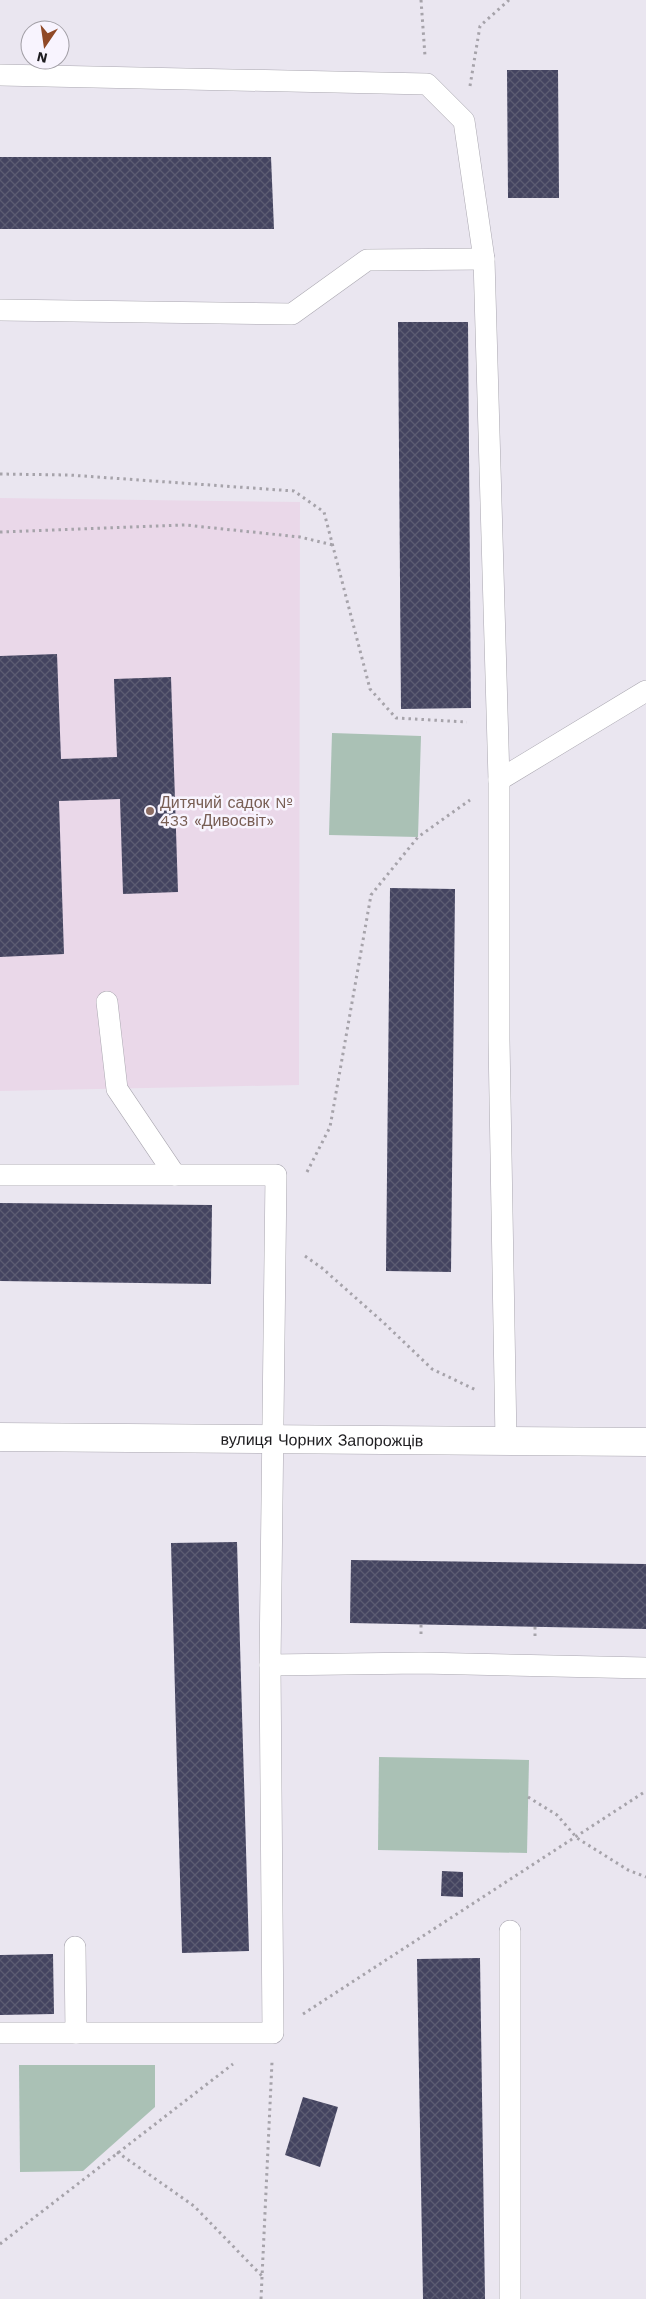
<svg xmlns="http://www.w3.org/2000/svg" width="646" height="2299" viewBox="0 0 646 2299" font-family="'Work Sans',sans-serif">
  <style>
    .education { fill: #ead8e9 }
    .park { fill: #aac1b5 }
    .building { fill: url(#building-cross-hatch) }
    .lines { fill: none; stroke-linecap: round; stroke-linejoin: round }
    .service-casing { stroke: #aaa7b0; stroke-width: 22 }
    .minor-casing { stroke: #aaa7b0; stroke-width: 29 }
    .path { stroke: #a6a3aa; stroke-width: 3; stroke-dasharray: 2.5 4; stroke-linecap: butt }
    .service { stroke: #fff; stroke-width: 21 }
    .minor { stroke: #fff; stroke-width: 28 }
    .education-dot { fill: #8d6e63; stroke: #f8f4fe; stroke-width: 2 }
    .labels { text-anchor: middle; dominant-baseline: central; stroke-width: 5; stroke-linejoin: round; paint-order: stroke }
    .education-label { font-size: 16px; fill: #785e54; stroke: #f8f4fe; text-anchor: start }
    .street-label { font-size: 16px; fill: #1e1d20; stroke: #f8f4fe }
  </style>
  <defs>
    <pattern id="building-cross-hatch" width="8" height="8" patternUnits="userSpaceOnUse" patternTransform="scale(1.25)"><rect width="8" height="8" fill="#444460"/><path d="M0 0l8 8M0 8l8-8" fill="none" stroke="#5c5c72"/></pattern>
  </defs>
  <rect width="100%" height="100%" fill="#eae6f0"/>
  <path class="education" d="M0 498 300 502 299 1085 0 1091Z"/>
  <g class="park">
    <path d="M332 733 421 736 418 837 329 835Z"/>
    <path d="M379 1757 529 1760 527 1853 378 1850Z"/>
    <path d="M19 2065H155V2107L83 2171 20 2172Z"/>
  </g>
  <g class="building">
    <path d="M507 70H558L559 198H508Z"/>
    <path d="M0 157H271L274 229H0Z"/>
    <path d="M398 322H468L471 708 401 709Z"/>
    <path d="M57 654 61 759 117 757 114 679 171 677 178 892 123 894 120 799 59 801 64 954 0 957V656Z"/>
    <path d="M390 888 455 889 451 1272 386 1271Z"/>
    <path d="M0 1203 212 1205 211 1284 0 1281Z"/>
    <path d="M237 1542 249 1951 182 1953 171 1543Z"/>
    <path d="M351 1560 646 1564V1629L350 1623Z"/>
    <path d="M442 1871 463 1872V1897L441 1896Z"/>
    <path d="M53 1954 54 2014 0 2015V1955Z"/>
    <path d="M480 1958 485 2299H423L417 1959Z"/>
    <path d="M303 2097 338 2107 320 2167 285 2155Z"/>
  </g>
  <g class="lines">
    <defs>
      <g id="service">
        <path d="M0 75 427 84 464 121 484 259 499 780V1040L506 1441"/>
        <path d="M0 310 292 314 367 260 484 259"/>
        <path d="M499 780 646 691"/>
        <path d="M107 1002 117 1089 175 1175"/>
        <path d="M0 1175H276L270 1665 273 2033H0"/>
        <path d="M270 1665 421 1663 646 1668"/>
        <path d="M510 1931V2299"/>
        <path d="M75 1947 76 2033"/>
      </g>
      <g id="minor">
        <path id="s1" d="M0 1437 646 1442"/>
      </g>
    </defs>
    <use href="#service" class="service-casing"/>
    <use href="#minor" class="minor-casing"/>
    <g class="path">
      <path d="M421 0 425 56"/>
      <path d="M470 86 480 26 509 0"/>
      <path d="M0 474 69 475 294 491 324 512 370 689 396 718 467 722"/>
      <path d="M0 532 185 525 300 537 333 545"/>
      <path d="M307 1172 330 1127 371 895 418 837 470 800"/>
      <path d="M305 1256 322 1268 384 1323 432 1369 476 1390"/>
      <path d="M421 1634V1624"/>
      <path d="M535 1636V1627"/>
      <path d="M528 1797 557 1815 577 1838 628 1870 646 1877"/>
      <path d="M303 2014 646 1791"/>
      <path d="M117 2152 194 2206 262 2276"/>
      <path d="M0 2244 233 2064"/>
      <path d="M261 2299 272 2062"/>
    </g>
    <use href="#service" class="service"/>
    <use href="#minor" class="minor"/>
  </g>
  <circle class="education-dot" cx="150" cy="811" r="5"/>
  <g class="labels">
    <g class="education-label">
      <text x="160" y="802">Дитячий садок №<tspan x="160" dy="18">433 «Дивосвіт»</tspan></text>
    </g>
    <g class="street-label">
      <text stroke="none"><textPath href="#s1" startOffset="322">вулиця Чорних Запорожців</textPath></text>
    </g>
  </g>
  <g transform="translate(45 45) rotate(193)"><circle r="24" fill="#f8f4fe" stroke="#a19ea5"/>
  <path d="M0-4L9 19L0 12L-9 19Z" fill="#904926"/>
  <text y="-8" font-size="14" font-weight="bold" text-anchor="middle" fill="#1e1d20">N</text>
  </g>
</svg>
